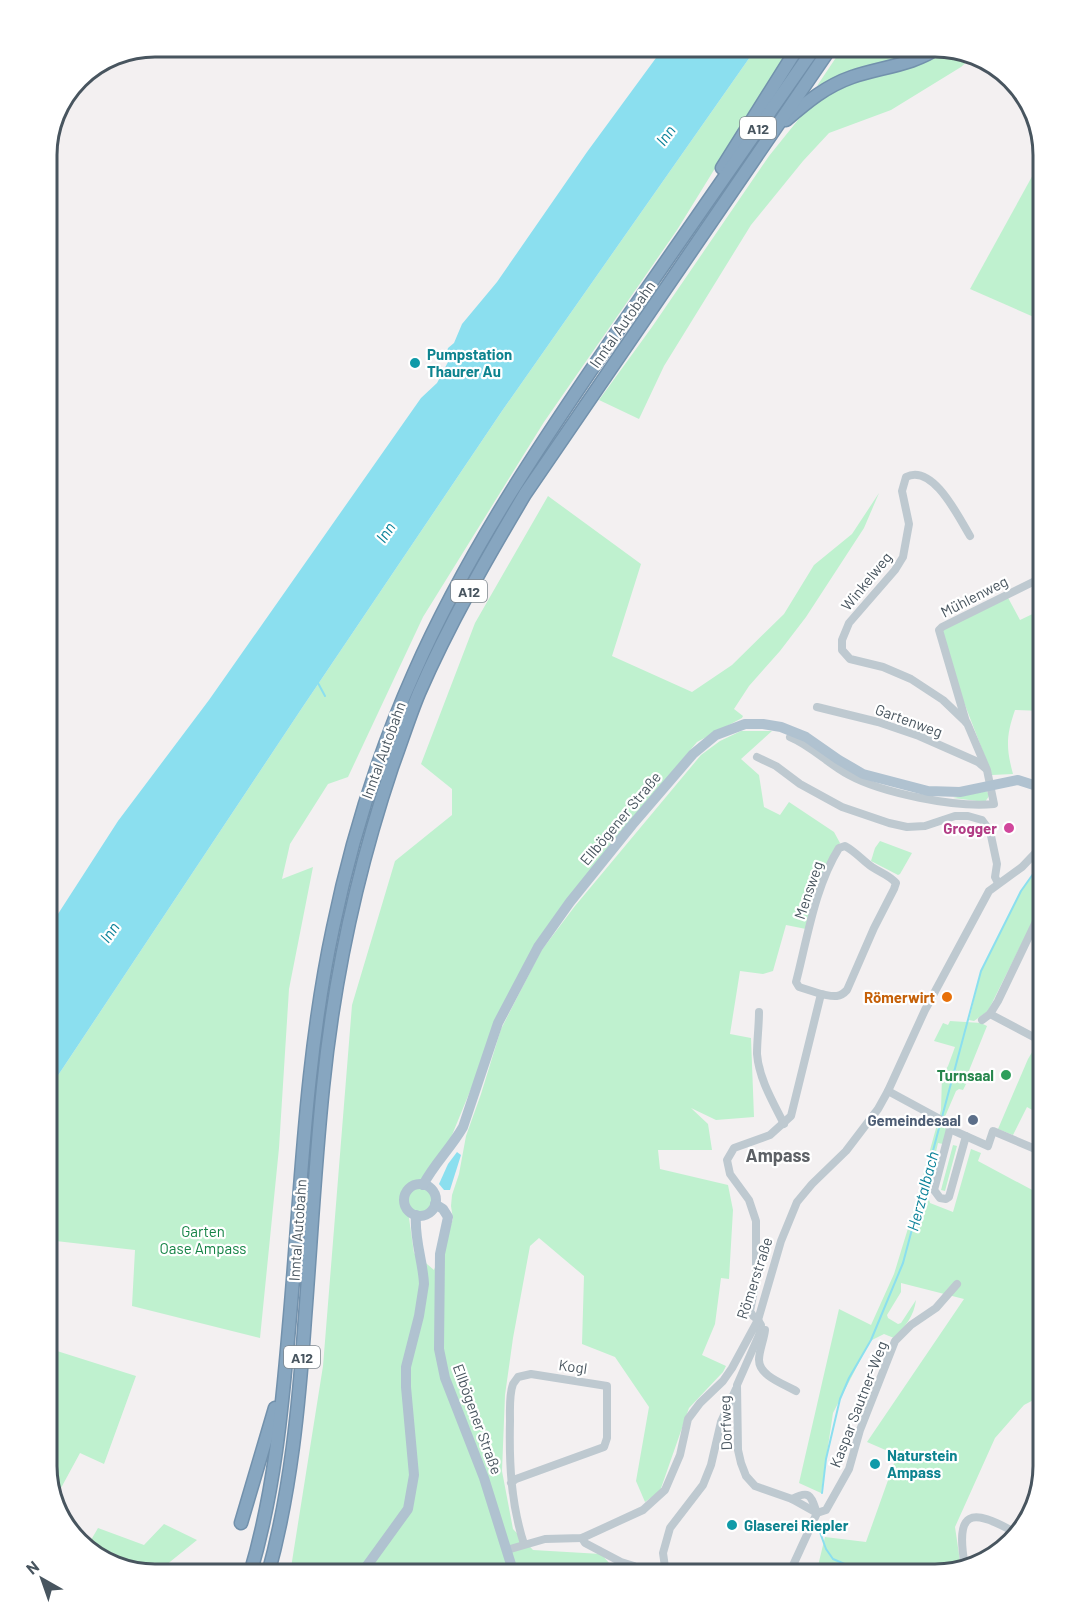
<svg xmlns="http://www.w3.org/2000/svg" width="1090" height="1621" viewBox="0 0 1090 1621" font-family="Barlow,sans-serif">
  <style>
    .green { fill: #bff1cf }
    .water { fill: #8bdfef }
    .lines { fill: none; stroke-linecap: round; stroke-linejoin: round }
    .stream { stroke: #8bdfef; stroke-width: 2 }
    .highway-casing { stroke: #7291ac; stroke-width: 15 }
    .minor { stroke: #bec9d0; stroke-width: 8 }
    .major { stroke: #b0c2d0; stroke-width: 10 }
    .highway { stroke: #87a6c0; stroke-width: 12 }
    .culture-dot { fill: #0f9aa8; stroke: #fff; stroke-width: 2 }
    .hotel-dot { fill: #d1479c; stroke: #fff; stroke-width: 2 }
    .food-dot { fill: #e8710a; stroke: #fff; stroke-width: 2 }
    .leisure-dot { fill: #2e9e5b; stroke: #fff; stroke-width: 2 }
    .service-dot { fill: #5c6f8a; stroke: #fff; stroke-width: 2 }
    .labels { text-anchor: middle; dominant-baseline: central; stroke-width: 4.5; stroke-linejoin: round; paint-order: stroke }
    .shield { fill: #fff; stroke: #7f888f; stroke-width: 1.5 }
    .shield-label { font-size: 14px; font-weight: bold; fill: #48555f }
    .street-label { font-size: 15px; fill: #48555f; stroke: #fff }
    .culture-label { font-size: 15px; font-weight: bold; fill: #0d838f; stroke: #fff; text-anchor: start }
    .hotel-label { font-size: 15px; font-weight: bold; fill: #b23c85; stroke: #fff; text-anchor: end }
    .food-label { font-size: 15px; font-weight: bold; fill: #c56008; stroke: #fff; text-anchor: end }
    .leisure-label { font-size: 15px; font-weight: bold; fill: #27864d; stroke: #fff; text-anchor: end }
    .service-label { font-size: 15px; font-weight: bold; fill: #4e5e75; stroke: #fff; text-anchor: end }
    .park-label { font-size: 15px; fill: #158346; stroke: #fff }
    .water-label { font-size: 16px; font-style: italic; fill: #0a8299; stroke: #fff }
    .quarter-label { font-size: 18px; font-weight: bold; fill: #5d6166; stroke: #fff }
    .rim { fill: none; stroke: #48555f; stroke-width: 3 }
  </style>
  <rect width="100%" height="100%" fill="#f3f0f1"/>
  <g class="green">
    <path d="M757 47H793L767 84 677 230 544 422 423 617 348 777 328 784 290 844 282 879 313 867 289 989 279 1148 260 1338 132 1306 135 1250 47 1240V1092L302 708 502 411Z"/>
    <path d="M843 47H923L924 52 835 78 817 86Z"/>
    <path d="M946 48 972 57 961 67 891 110 829 133 803 161 751 225 664 366 639 419 599 400 652 327 769 156 806 110 842 87 936 58Z"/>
    <path d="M1040 162 1043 165V321L970 289Z"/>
    <path d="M879 493 864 528 806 617 780 651 749 686 734 709 743 716 742 718 697 742 629 823 570 902 498 1023 443 1157 424 1185C448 1195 432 1225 408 1211L414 1253 434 1270 453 1219 451 1206 452 1195 459 1174 466 1136 481 1094 501 1029 541 951 575 906 701 755 720 741 741 731H772L741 759 759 775 764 807 780 815 789 802 834 832 840 843 828 862 806 929 786 925 773 971 763 974 740 971 730 1034 751 1038 754 1117 716 1120 691 1108 708 1124 712 1150H658L660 1169 728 1185 733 1210 729 1279 721 1278 715 1324 702 1355 726 1366 723 1372 689 1408 660 1491 645 1502 636 1481 649 1407 615 1357 582 1344 584 1276 539 1238 530 1246 513 1338 505 1395 502 1471 513 1529 533 1550 601 1554 619 1574H290L323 1366 352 1005 395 861 452 815V789L421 764 475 623 548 496 641 564 612 656 692 692 732 665 784 614 814 565 852 534Z"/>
    <path d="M1043 510V559L1032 535 1042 518Z"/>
    <path d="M1006 594 1020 620 1043 609V711L1015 710C1006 736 1006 748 1013 774L992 775 938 635 949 621Z"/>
    <path d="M987 791 989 796 985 802 953 798Z"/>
    <path d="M880 841 912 853 900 874 898 875 871 861 875 848Z"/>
    <path d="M1043 861V901L988 1011 974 1021 969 1020 981 971 1021 891Z"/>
    <path d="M950 1021 981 1023 987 1026 964 1083 966 1084 963 1090 959 1089 956 1091 944 1119 947 1127 943 1144 938 1143 927 1192 930 1203 953 1212 971 1149 981 1153 978 1161 1036 1192 1043 1180V1395L1024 1405 995 1438 955 1527 961 1568 936 1574H816L825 1537 866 1542 897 1455 867 1442 964 1299 901 1283V1292L887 1315 888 1318 898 1324 901 1323 916 1300C914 1316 905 1327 894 1338L884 1334 870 1341 833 1413 821 1493 799 1483 839 1309 871 1325 894 1274 913 1212 941 1110 942 1076 948 1066 955 1047 934 1041 943 1023 948 1025Z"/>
    <path d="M1043 1034V1116L1027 1107 1013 1135 998 1129 1028 1059Z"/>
    <path d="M953 1145 957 1146 945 1191 941 1190Z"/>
    <path d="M47 1351H57L136 1376 104 1464 80 1453 55 1499 47 1466Z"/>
    <path d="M164 1524 197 1540 155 1574H148L95 1556 75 1535 91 1540 98 1528 144 1545Z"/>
  </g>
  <g class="water">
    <path d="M664 47H757L502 411 302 708 47 1092V931L118 821 209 700 421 398 437 383 448 362 446 355 448 348 454 343 462 324 497 282 587 152Z"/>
    <path d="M457 1152 461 1155 450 1190H444L439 1184 448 1164Z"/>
  </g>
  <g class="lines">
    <g class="stream">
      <path d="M178 47V49"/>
      <path d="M318 683 325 696"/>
      <path d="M822 1493 826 1459 840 1399 849 1378 871 1340 903 1263 981 971 1021 891 1043 860"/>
      <path d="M817 1524 826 1549 833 1559 868 1574"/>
    </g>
    <defs>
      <g id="highway">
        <path d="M786 120C807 102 826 86 852 77 881 67 914 65 939 47"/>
        <path d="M722 168 798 47"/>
        <path d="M241 1523 275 1408"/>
        <path d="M250 1574C274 1494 282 1410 289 1327 301 1194 305 1059 333 928 351 841 378 754 414 673 469 548 547 434 624 322 688 230 751 138 815 47"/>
        <path d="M268 1574C291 1491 299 1404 305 1318 311 1241 315 1164 323 1087 334 978 357 871 392 767 401 743 409 717 419 693 449 624 487 558 525 494L831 47"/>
      </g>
    </defs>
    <use href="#highway" class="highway-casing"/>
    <g class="minor">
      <path d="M817 707 878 722 919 736 978 762 985 768"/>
      <path d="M966 722 939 630 942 627 1043 577"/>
      <path d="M790 737C812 746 828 764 849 775 882 793 956 808 994 804L987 770 967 723 943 700 911 679 883 667 850 659 842 650V640L849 623 895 570 903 557 909 524 902 491 906 477C933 463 959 518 970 536"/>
      <path d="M757 757 776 766 800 784 842 807 889 823 907 827 925 826 955 816H968L982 820 990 831 997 864 995 877 998 883"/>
      <path d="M759 1012C759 1026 757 1040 757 1054 759 1079 773 1102 784 1124"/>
      <path d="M990 1014 1043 1042"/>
      <path d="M982 1020 990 1014 998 1001 1043 907"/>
      <path d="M888 1091 949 1124 950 1129 988 1146 993 1131 1040 1151 1043 1144"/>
      <path d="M950 1129 934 1190 940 1198 946 1199 949 1197 966 1136"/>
      <path d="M47 1299 49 1280 47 1256"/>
      <path d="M758 1320 753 1316 750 1311 756 1280V1221L749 1200 730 1174 727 1160 734 1148 770 1135 791 1116 821 994C832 996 839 999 847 990L874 928 894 889 896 883C889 875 881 873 872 867 862 860 856 852 845 846L839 848C815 886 807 940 796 982L799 987 821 994"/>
      <path d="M758 1320 761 1325 759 1335 737 1385 738 1450 741 1463 746 1476 755 1486 792 1499 817 1513"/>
      <path d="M765 1330C764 1340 759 1350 759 1360 759 1376 784 1384 796 1391"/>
      <path d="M511 1483 516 1479 604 1447 607 1438V1386L531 1374 518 1377 513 1384C509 1395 510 1409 510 1421 509 1463 511 1504 524 1544"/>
      <path d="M817 1513 826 1510 849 1469 860 1430 895 1341 911 1325 936 1308 957 1284"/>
      <path d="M582 1538 585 1543 621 1562 634 1566 644 1574"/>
      <path d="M507 1550 545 1539 582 1538 643 1510 665 1490 680 1455 688 1419 700 1403 723 1381 732 1368 758 1320 781 1241 797 1202 812 1184 846 1151 878 1109 888 1091 925 1010 989 891 1022 867 1043 845"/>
      <path d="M965 1567C955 1510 970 1507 1016 1533"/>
      <path d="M666 1574 663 1553 670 1528 703 1485 711 1465 721 1422 736 1389"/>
      <path d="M789 1574 817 1513C811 1497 811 1489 792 1499"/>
    </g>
    <g class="major">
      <circle cx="420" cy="1200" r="16"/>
      <path d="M423 1185C434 1164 451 1148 463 1127L498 1023 538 947 570 902 632 825 693 754 716 735 745 724H763L781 727 806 737 839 760 863 774 928 791 960 792 1018 780 1043 788"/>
      <path d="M435 1204 443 1209 448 1217 440 1254 439 1349 445 1378 484 1478 514 1574"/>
      <path d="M361 1574 408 1509 414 1475 406 1387V1367L419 1316 424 1284C423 1261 414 1239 416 1215"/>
    </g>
    <use href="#highway" class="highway"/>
  </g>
  <g class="culture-dot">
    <circle cx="415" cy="363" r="6"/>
    <circle cx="875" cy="1464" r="6"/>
    <circle cx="732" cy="1525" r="6"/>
  </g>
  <circle class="hotel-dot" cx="1009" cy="828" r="6"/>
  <circle class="food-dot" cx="947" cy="997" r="6"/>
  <circle class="leisure-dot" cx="1006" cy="1075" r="6"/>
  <circle class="service-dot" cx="973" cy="1120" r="6"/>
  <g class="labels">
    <g class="shield">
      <rect x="740" y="117" width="36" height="22" rx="4.5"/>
      <rect x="451" y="580" width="36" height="22" rx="4.5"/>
      <rect x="284" y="1346" width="36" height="22" rx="4.5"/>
    </g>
    <g class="shield-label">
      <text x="758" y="128">A12</text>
      <text x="469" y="591">A12</text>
      <text x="302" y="1357">A12</text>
    </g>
    <g class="street-label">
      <text transform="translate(622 324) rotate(-55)">Inntal Autobahn</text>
      <text transform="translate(866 581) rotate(-51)">Winkelweg</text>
      <text transform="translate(974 596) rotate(-27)">Mühlenweg</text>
      <text transform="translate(909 720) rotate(20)">Gartenweg</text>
      <text transform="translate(383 750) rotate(-70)">Inntal Autobahn</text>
      <text transform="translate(620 818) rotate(-50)">Ellbögener Straße</text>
      <text transform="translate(808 890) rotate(-71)">Mensweg</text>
      <text transform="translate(297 1230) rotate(-86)">Inntal Autobahn</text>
      <text transform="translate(754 1278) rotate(-72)">Römerstraße</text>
      <text transform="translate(573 1366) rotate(8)">Kogl</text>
      <text transform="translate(858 1404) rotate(-69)">Kaspar Sautner-Weg</text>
      <text transform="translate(478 1419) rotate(70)">Ellbögener Straße</text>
      <text transform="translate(725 1423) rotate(-92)">Dorfweg</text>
    </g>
    <g class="culture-label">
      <text x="427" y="354">Pumpstation<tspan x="427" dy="17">Thaurer Au</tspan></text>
      <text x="887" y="1455">Naturstein<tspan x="887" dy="17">Ampass</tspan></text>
      <text x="744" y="1525">Glaserei Riepler</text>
    </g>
    <g class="hotel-label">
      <text x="997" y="828">Grogger</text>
    </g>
    <g class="food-label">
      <text x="935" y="997">Römerwirt</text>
    </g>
    <g class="leisure-label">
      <text x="994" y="1075">Turnsaal</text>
    </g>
    <g class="service-label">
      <text x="961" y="1120">Gemeindesaal</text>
    </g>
    <g class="park-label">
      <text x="203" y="1231">Garten<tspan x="203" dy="17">Oase Ampass</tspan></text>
    </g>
    <g class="water-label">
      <text transform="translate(665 135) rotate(-54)">Inn</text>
      <text transform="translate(385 532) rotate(-56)">Inn</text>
      <text transform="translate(109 932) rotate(-55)">Inn</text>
      <text transform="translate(922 1191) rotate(-75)">Herztalbach</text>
    </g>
    <g class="quarter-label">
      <text x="778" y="1155">Ampass</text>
    </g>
  </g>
  <path d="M0 0H1090V1621H0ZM155 57H935A98 98 0 0 1 1033 155V1466A98 98 0 0 1 935 1564H155A98 98 0 0 1 57 1466V155A98 98 0 0 1 155 57Z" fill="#fff" fill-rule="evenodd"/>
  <path class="rim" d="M155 57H935A98 98 0 0 1 1033 155V1466A98 98 0 0 1 935 1564H155A98 98 0 0 1 57 1466V155A98 98 0 0 1 155 57Z"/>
  <g transform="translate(42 1579) rotate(320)" stroke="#ffffff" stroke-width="4.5" paint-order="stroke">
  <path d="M0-4.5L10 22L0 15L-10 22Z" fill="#48555f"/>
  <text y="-9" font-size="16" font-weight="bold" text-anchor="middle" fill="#48555f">N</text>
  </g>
</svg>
